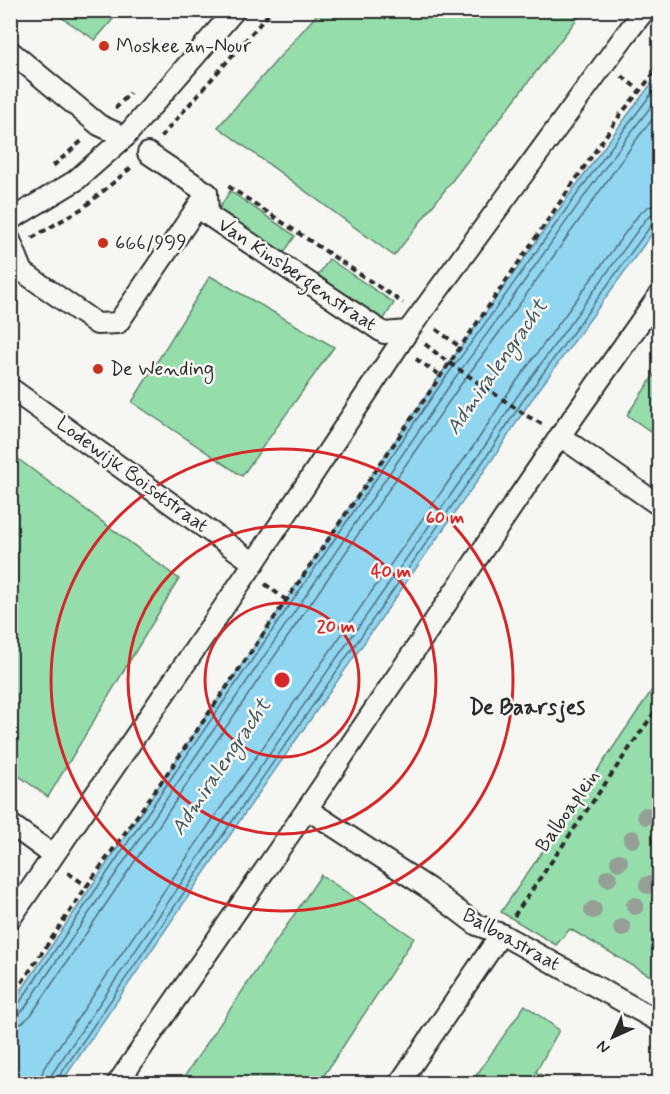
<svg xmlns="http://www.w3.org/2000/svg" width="670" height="1094" viewBox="0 0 670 1094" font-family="Mynerve,sans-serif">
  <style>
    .green { fill: #95deac; stroke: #60846c; stroke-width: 1.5 }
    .water { fill: #90d6f1; stroke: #6892a2; stroke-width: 1.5 }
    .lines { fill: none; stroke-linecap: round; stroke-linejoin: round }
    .shore { stroke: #536f7a; stroke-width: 1.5 }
    .street-casing { stroke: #2b2b2b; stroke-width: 24 }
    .path { stroke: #2b2b2b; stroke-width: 4; stroke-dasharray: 6 4.5; stroke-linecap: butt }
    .street { stroke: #f6f6f2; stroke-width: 20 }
    .path-bridge { stroke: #2b2b2b; stroke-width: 4; stroke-dasharray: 6 4.5; stroke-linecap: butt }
    .tree { fill: #959f96 }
    .ring { fill: none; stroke: #d62828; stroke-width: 3 }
    .poi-dot { fill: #c8321e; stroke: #f6f6f2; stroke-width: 2 }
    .labels { text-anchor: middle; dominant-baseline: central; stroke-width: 5; stroke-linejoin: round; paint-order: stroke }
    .poi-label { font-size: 20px; fill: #2b2b2b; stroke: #f6f6f2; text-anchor: start }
    .street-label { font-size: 20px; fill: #2b2b2b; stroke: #f6f6f2 }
    .water-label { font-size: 21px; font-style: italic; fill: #44565c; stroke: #f6f6f2 }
    .quarter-label { font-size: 22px; font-weight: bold; fill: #2b2b2b; stroke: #f6f6f2 }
    .centre { fill: #d62828; stroke: #f6f6f2; stroke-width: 3 }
    .ring-label { font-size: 18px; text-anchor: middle; font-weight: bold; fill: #d62828; stroke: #f6f6f2; stroke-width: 5; stroke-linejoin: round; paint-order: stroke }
  </style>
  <rect width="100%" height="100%" fill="#f6f6f2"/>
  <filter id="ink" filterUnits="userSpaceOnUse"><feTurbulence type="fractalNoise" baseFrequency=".0167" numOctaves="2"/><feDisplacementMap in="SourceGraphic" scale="12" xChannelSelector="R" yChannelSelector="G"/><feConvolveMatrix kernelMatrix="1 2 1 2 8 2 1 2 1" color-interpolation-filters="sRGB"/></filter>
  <g filter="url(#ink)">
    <g class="green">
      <path d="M52 11H120L95 40Z"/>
      <path d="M320 11V10L583 11 394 256 218 127Z"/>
      <path d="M230 191 295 236 283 254 218 210Z"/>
      <path d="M329 259 394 303 382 322 317 277Z"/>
      <path d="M210 276 334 347 242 476 132 402Z"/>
      <path d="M659 368V437L627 415Z"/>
      <path d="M10 453 179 579 48 797 11 770Z"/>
      <path d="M659 680V981L570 929 556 945 501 912Z"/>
      <path d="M321 875 414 938 319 1083H180Z"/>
      <path d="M525 1005 559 1030 536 1072 556 1083H471Z"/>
    </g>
    <path class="water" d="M659 74V224L527 406 498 451 245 813 61 1083H11V1006L169 771 441 374C515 275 583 171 659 74Z"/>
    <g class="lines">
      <g class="shore">
        <path d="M10 1008H15L18 1005 174 774 445 378C518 281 584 179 660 83"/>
        <path d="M10 1016 18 1015 24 1009 180 779 452 382C522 288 586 188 660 95"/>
        <path d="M10 1025 22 1023 31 1015 187 784 459 387 501 330 639 136 660 110"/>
        <path d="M40 1084 41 1076 44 1068 226 800 479 438 508 393 639 214 648 207 660 205"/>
        <path d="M49 1084 52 1074 234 805 487 443 516 398 646 219 652 215 660 214"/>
        <path d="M57 1084 58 1078 240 810 493 447 522 402 652 224 655 222 660 221"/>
      </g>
      <defs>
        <g id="street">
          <path d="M10 51 99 125 125 137"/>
          <path d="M148 153 207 193 208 215 384 333 408 331"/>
          <path d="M10 220 75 181 125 137 235 10"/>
          <path d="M10 240 23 272 97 324 118 323 207 193"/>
          <path d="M10 388 254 563"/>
          <path d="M560 436 660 506"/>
          <path d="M307 809 428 888 477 925 501 934 660 1022"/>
          <path d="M10 824 53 855"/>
          <path d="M10 919 254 563 408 331 626 34 645 10"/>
          <path d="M117 1084 307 809 560 436 660 294"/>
          <path d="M399 1084 501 934"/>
        </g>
      </defs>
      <use href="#street" class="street-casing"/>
      <g class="path">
        <path d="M622 76 640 91"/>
        <path d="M115 109 130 93"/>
        <path d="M161 137 272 10"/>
        <path d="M53 166 84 139"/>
        <path d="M228 186 403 303"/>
        <path d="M32 238 83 208 133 166"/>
        <path d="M436 329 460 347"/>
        <path d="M425 344 441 357"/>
        <path d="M416 359 440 375"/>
        <path d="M527 416 542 424"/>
        <path d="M265 584 286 600"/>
        <path d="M68 873 87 886"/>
        <path d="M514 916 660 704"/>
        <path d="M10 1000 87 886 169 771 620 115 660 66"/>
      </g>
      <use href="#street" class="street"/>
      <path class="path-bridge" d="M441 357 527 416"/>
    </g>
    <g class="tree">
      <circle cx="646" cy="816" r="9"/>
      <circle cx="632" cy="839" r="9"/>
      <circle cx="619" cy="862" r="9"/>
      <circle cx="608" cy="878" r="9"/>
      <circle cx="648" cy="885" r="9"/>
      <circle cx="635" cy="906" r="9"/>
      <circle cx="593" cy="910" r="9"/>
      <circle cx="622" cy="928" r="9"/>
    </g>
  </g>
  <g class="ring">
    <circle cx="282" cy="680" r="77"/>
    <circle cx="282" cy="680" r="154"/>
    <circle cx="282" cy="680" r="231"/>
  </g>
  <g class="poi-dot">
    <circle cx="104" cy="46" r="6"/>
    <circle cx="103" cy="243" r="6"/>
    <circle cx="98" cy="369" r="6"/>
  </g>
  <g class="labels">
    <g class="poi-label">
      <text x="116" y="46">Moskee an-Nour</text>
      <text x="115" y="243">666/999</text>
      <text x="110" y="369">De Wending</text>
    </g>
    <g class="street-label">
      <text transform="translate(297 275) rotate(34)">Van Kinsbergenstraat</text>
      <text transform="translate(132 475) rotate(36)">Lodewijk Boisotstraat</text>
      <text transform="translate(568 811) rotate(-55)">Balboaplein</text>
      <text transform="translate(511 940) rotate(29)">Balboastraat</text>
    </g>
    <g class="water-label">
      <text transform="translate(497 367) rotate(-55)">Admiralengracht</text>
      <text transform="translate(221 767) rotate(-56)">Admiralengracht</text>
    </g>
    <g class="quarter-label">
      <text x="527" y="708">De Baarsjes</text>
    </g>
  </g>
  <circle cx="282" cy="680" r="9" class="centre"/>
  <g class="ring-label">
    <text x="445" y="523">60 m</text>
    <text x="391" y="577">40 m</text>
    <text x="336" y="632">20 m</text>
  </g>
  <rect width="670" height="1094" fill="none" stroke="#f6f6f2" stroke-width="36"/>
  <rect x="18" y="18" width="634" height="1058" fill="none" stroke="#2b2b2b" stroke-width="2" filter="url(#ink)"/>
  <g transform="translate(613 1037) rotate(225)" stroke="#f6f6f2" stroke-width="4.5" paint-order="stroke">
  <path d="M0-4.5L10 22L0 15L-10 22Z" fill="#2b2b2b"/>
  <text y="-9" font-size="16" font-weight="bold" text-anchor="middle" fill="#2b2b2b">N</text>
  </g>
</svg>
